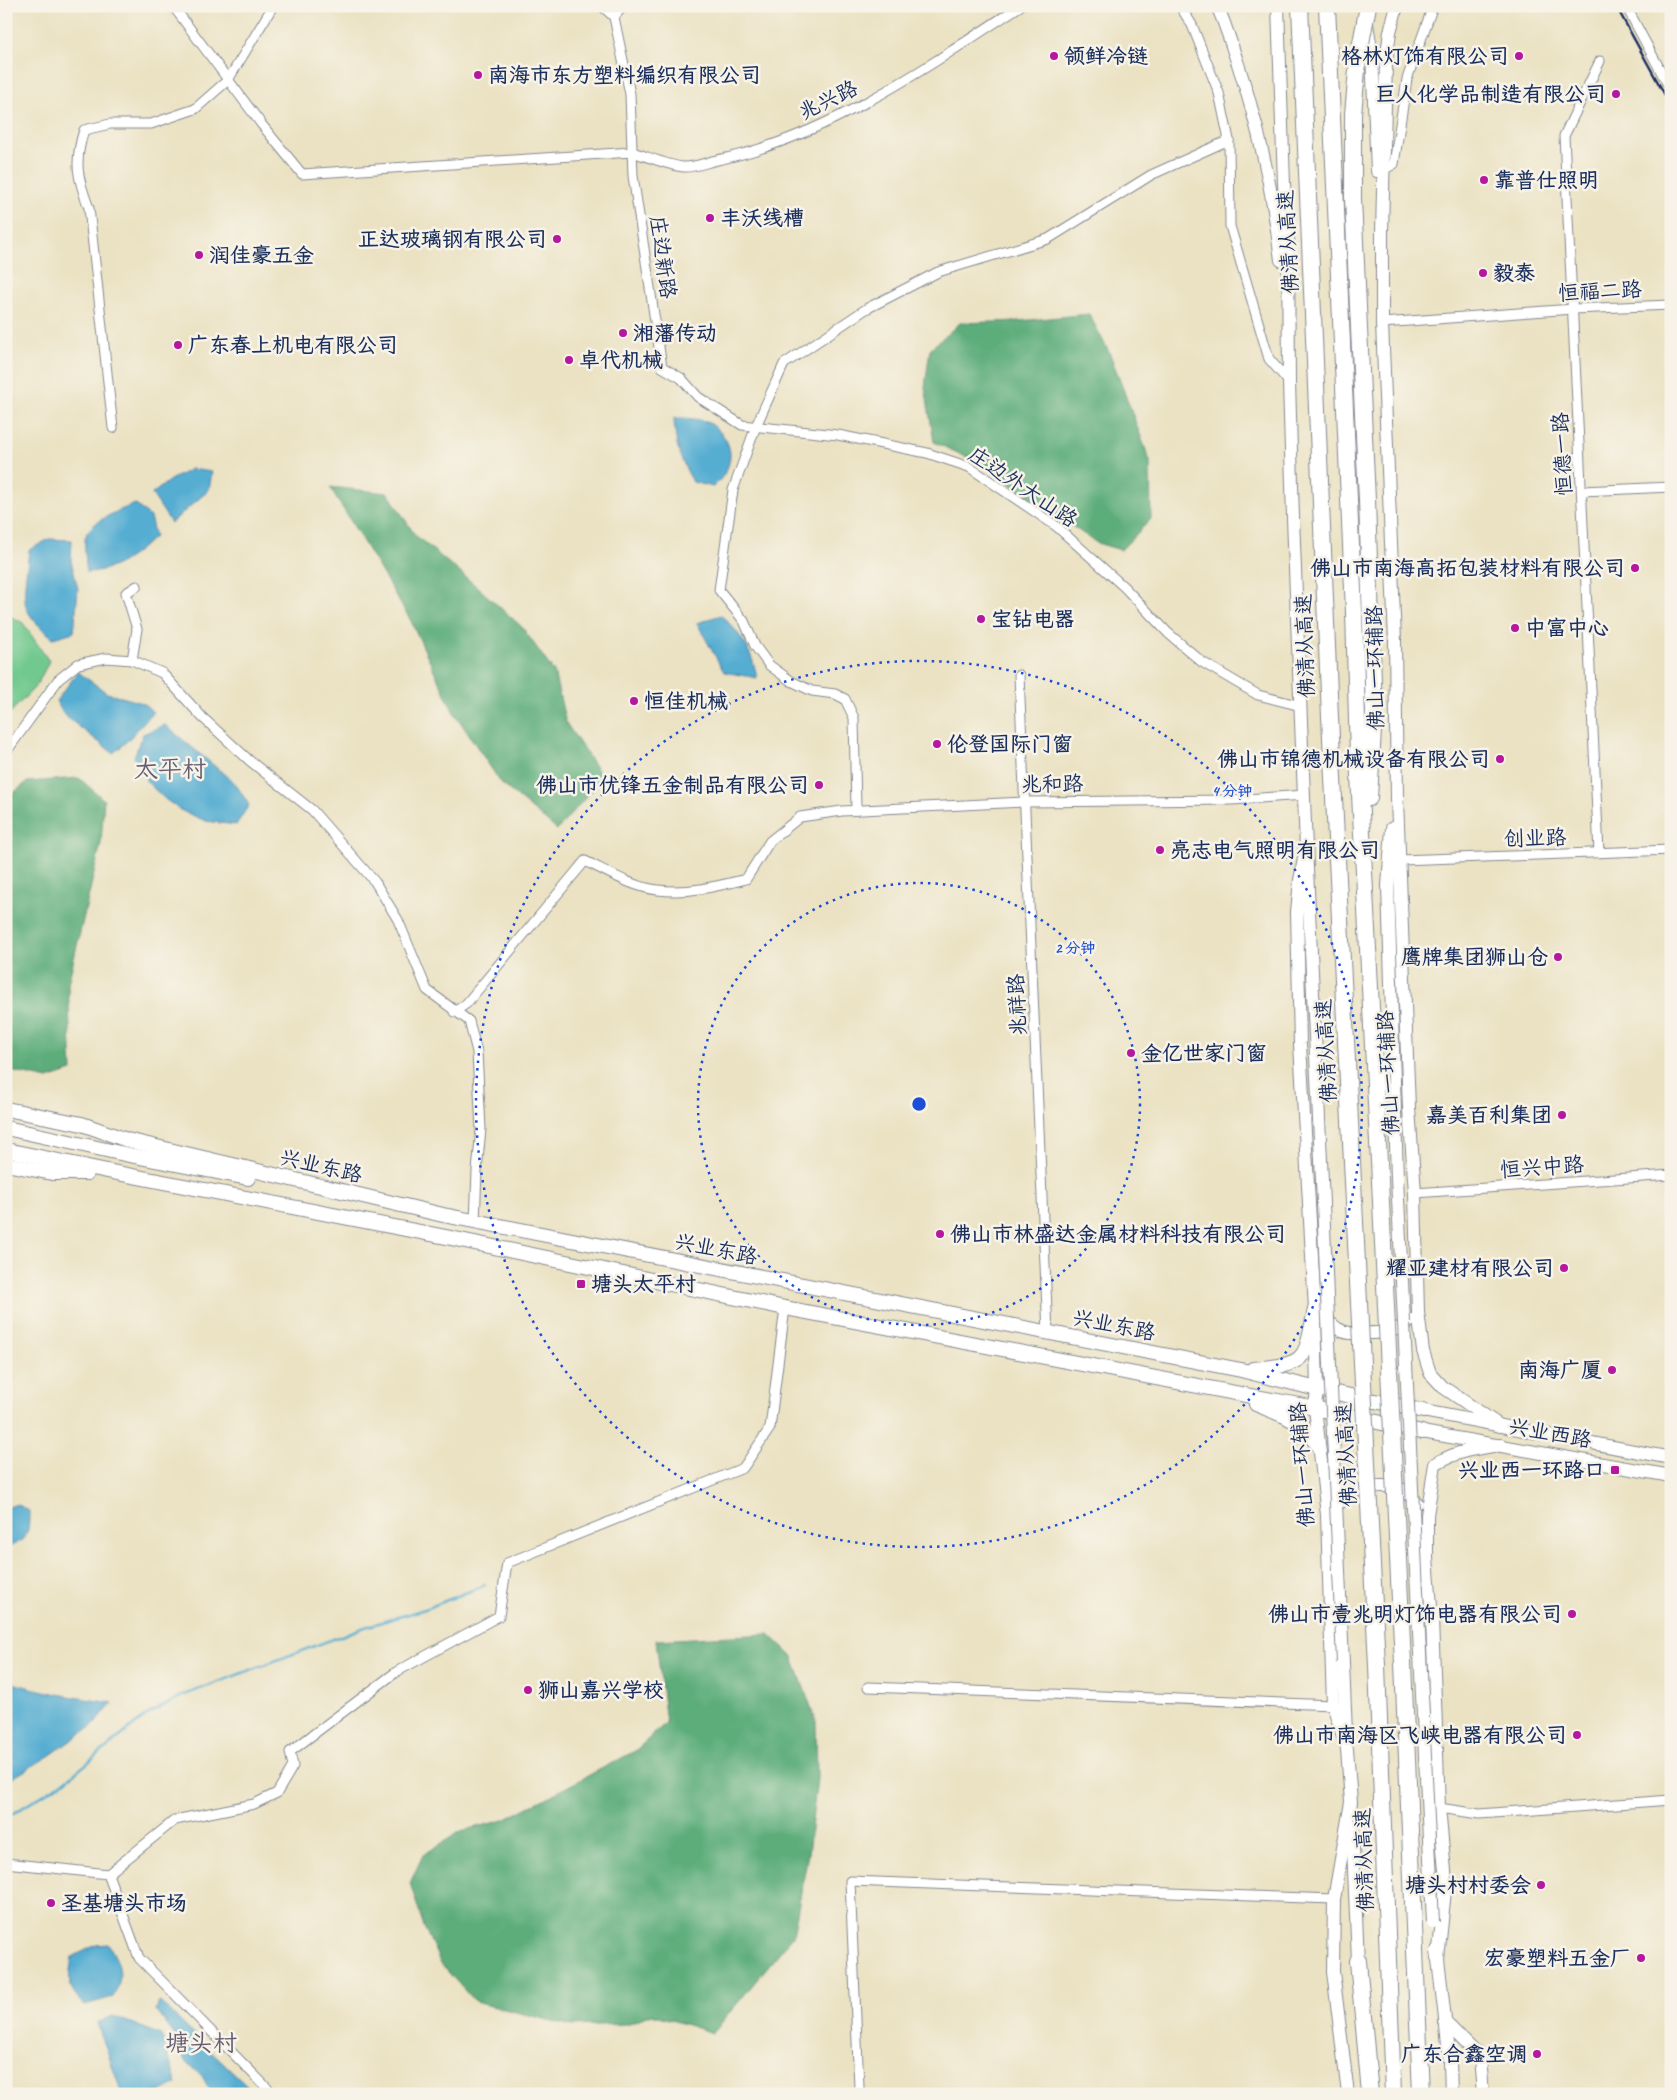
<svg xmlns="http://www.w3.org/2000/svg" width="1677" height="2100" viewBox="0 0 1677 2100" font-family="Caveat,'LXGW WenKai TC',sans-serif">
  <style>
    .green { fill: #72c98f; stroke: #467c76 }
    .forest { fill: #5dad7a; stroke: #3c6e6c }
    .water { fill: #54add2; stroke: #386e98 }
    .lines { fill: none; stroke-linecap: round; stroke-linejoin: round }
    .stream { stroke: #54add2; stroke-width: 2.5 }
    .street-casing { stroke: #838890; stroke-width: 11 }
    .secondary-casing { stroke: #838890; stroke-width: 14 }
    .primary-casing { stroke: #838890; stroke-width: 16 }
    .highway-casing { stroke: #838890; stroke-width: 18 }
    .street { stroke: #fff; stroke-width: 9 }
    .secondary { stroke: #fff; stroke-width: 12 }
    .primary { stroke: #fff; stroke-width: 14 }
    .highway { stroke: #fff; stroke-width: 16 }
    .rail { stroke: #1b2f5e; stroke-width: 2.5 }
    .secondary-bridge-casing { stroke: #838890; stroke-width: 14; stroke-linecap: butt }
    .highway-bridge-casing { stroke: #838890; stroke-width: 18; stroke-linecap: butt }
    .secondary-bridge { stroke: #fff; stroke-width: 12 }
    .highway-bridge { stroke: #fff; stroke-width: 16 }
    .ring { fill: none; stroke: #1d4ed8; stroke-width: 2.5; stroke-dasharray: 2.5 5 }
    .poi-dot { fill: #b5179e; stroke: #f7f3e8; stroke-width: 2 }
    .labels { text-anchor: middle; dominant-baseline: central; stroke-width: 5; stroke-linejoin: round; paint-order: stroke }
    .poi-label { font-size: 21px; font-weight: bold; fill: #1b2f5e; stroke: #f7f3e8; text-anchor: start }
    .street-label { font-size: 21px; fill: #1b2f5e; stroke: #f7f3e8 }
    .quarter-label { font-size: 24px; fill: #665d72; stroke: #f7f3e8 }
    .centre { fill: #1d4ed8; stroke: #f7f3e8; stroke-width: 2.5 }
    .ring-label { font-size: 15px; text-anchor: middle; font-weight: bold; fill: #1d4ed8; stroke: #f7f3e8; stroke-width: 5; stroke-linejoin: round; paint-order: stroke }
  </style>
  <rect width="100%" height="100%" fill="#f7f3e8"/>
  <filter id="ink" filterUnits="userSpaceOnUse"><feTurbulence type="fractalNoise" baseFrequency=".02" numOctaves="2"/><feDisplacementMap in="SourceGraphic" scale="10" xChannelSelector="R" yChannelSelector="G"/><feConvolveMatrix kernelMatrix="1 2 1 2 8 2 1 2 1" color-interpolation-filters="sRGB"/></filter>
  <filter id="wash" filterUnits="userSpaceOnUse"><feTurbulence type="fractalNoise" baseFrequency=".0096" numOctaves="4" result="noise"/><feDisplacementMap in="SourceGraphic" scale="20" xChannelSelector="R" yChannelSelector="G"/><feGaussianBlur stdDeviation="1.12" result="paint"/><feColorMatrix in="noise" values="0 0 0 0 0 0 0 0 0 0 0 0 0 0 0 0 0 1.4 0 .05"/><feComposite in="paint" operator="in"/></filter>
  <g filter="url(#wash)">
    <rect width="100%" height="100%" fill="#ebe2c3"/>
    <path class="green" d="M6 614 23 623 49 661 37 685 6 717Z"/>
    <g class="forest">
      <path d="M1089 314 1110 354 1150 461 1151 519 1121 550 1097 543 977 462 934 442 925 387 930 349 960 323 1020 321Z"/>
      <path d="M330 487 388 493 415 535 475 585 522 627 554 672 566 723 603 778 557 830 501 783 453 711 411 621Z"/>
      <path d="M79 778 104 800 101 843 68 984 72 1071 48 1079 6 1070V799L27 782Z"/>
      <path d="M769 1634 793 1657 816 1721 817 1779 808 1854 793 1936 713 2033 652 2014 626 2024 573 2026 475 2002 441 1964 424 1927 410 1883 423 1855 461 1831 504 1820 635 1751 666 1723 656 1640Z"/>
    </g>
    <g class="water">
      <path d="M674 418C686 418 697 418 709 423 712 424 715 427 718 430 737 448 732 470 713 487L693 482C680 459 675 445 674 418Z"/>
      <path d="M191 469 212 472 209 490 171 523 152 494 170 480Z"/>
      <path d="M135 504 150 517 155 537C132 556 117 571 86 572 87 562 82 541 87 533 94 520 122 509 135 504Z"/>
      <path d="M49 539 72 540 71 561 78 589 74 632 53 638C44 630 32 621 27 609 21 595 28 566 29 550Z"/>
      <path d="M721 615C741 634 752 650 757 678L724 672 697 623Z"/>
      <path d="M78 672 107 693 143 703 153 712C139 726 129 742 113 753L64 715 56 701Z"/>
      <path d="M165 725 235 783 249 805 236 825 206 821 182 811 166 800 147 782 134 757 143 734Z"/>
      <path d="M17 1504 29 1511C29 1534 28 1540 6 1548V1508Z"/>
      <path d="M6 1681C42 1692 76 1698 113 1703L92 1726 49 1756 6 1782Z"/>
      <path d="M108 1944C120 1963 125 1977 113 1997L85 2005C67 1988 68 1982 72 1957L96 1945Z"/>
      <path d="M159 2001 253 2091V2094H212L202 2076 183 2058 176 2037 156 2010Z"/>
      <path d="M113 2016 161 2035 177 2084 158 2094H122L97 2023Z"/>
    </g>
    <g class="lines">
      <path class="stream" d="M6 1818 64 1782 147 1715 184 1695 365 1627 425 1609 485 1585"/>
    </g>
  </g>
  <g filter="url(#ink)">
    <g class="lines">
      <defs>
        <g id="street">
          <path d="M173 6 262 125 302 174 632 152C646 156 670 166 683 167 694 168 707 162 717 160 824 139 929 66 1020 6"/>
          <path d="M602 6 614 17 630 94 633 176 662 367 681 378 698 397 742 425 838 435 927 453 969 467 1056 526 1124 587 1168 633 1202 662 1258 695 1301 706"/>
          <path d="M1180 6 1192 25 1219 93 1229 140 1230 226 1269 359 1289 382"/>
          <path d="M1626 6 1671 90"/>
          <path d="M614 17 623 6"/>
          <path d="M1385 169 1394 164 1407 79 1433 6"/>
          <path d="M1382 323 1573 309 1671 305"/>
          <path d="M113 428 89 208C77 177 74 162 84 130L110 124H151L195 109 228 80 273 6"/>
          <path d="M1582 491 1671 487"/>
          <path d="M132 660 137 629 126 593 137 586"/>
          <path d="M1019 675 1048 1333"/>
          <path d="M6 752 58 680 78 664 106 658 132 660 162 673 202 717 250 761 312 810 375 882 398 920 427 990 469 1021 477 1052 481 1129 477 1171 475 1222"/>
          <path d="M856 810 854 718 845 699 835 694 812 691 791 681 769 665 755 646 744 621 719 590 733 490 756 426 784 364 866 309 938 272 1048 239 1151 175 1229 140"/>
          <path d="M1599 853 1564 136 1600 61"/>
          <path d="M1400 860 1671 850"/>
          <path d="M454 1012 466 1004 585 861C608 872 632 887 658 890 688 894 718 886 746 879L770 841 800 817 842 811 1025 802 1232 800 1305 795"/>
          <path d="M1415 1193 1671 1175"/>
          <path d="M868 1687 1333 1705"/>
          <path d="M1439 1808 1479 1814 1671 1800"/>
          <path d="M6 1863 108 1874 139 1958 273 2094"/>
          <path d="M108 1874 175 1820 254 1804 277 1793 293 1766 290 1752 396 1672 499 1616 507 1563 743 1468 770 1428 785 1308"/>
          <path d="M858 2094 859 2087 850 1881 1334 1899"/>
        </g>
        <g id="secondary">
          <path d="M1217 6C1226 25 1231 44 1238 64 1259 127 1273 193 1281 260"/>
          <path d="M1278 6 1284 184 1288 240 1289 382 1293 518 1306 848 1322 1181"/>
          <path d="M1397 6 1390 32 1386 61 1382 233V323L1395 641 1397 799 1409 1108 1415 1193 1418 1312 1423 1351 1430 1373 1443 1387 1500 1426"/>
          <path d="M1367 24 1372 55 1377 171"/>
          <path d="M1392 828 1388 886 1397 1178"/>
          <path d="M1306 848 1300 880 1297 912 1300 1044 1315 1309 1317 1389 1315 1408 1327 1515 1333 1705 1347 1749 1351 1802 1334 1899 1333 1972 1348 2094"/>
          <path d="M1323 1316C1332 1324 1338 1332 1350 1333 1370 1333 1395 1336 1411 1320"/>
          <path d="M1423 1411 1671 1458"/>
          <path d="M1422 1432 1671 1476"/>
          <path d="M1329 1512 1354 1491 1379 1486H1387L1404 1490 1417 1503"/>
          <path d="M1343 1663 1346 1733"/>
          <path d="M1352 1825 1358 1961"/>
          <path d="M1437 1951 1450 2061 1451 2094"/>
          <path d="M1438 1960 1446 1881 1439 1808 1432 1619 1427 1557V1515L1435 1464C1456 1451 1477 1448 1502 1445"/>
          <path d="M1445 2022 1480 2057 1483 2094"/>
        </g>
        <g id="primary">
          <path d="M6 1109 82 1124 127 1140 443 1215 1241 1370 1317 1389 1423 1411"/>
          <path d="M6 1128 129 1155 248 1178"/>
          <path d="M6 1150 112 1172 446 1237 785 1308 1315 1408 1422 1432"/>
          <path d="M6 1164 52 1173H87"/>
          <path d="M1253 1369C1308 1364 1305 1361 1315 1309"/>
          <path d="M1256 1404 1285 1416 1301 1425 1318 1445"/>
        </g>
        <g id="highway">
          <path d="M1300 6 1330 717 1353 1182"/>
          <path d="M1327 6 1354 612 1358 756 1380 1181"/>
          <path d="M1367 500 1374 713 1369 798"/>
          <path d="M1403 1663 1421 2094"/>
          <path d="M1377 1665 1393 2094"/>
          <path d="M1358 1961 1370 2094"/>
        </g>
      </defs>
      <use href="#street" class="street-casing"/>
      <use href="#secondary" class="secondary-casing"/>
      <use href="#primary" class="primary-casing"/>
      <use href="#highway" class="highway-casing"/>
      <use href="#street" class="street"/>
      <use href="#secondary" class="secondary"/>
      <use href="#primary" class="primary"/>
      <use href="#highway" class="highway"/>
      <path class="rail" d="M1616 6 1671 106"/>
      <defs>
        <g id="secondary-bridge">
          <path d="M1397 1178 1433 1922"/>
          <path d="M1322 1181 1343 1663"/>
        </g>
        <g id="highway-bridge">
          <path d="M1367 500 1353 199V114L1358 59 1368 6"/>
          <path d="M1380 1181 1403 1663"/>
          <path d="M1353 1182 1377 1665"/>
        </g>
      </defs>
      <use href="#secondary-bridge" class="secondary-bridge-casing"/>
      <use href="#highway-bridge" class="highway-bridge-casing"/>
      <use href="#secondary-bridge" class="secondary-bridge"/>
      <use href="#highway-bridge" class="highway-bridge"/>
    </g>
  </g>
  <g class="ring">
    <circle cx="919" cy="1104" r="221"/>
    <circle cx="919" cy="1104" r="443"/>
  </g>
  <g class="poi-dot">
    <circle cx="1054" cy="56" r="5"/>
    <circle cx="1519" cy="56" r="5"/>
    <circle cx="478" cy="75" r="5"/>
    <circle cx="1616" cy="94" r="5"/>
    <circle cx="1484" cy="180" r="5"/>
    <circle cx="710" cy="218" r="5"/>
    <circle cx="557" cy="239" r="5"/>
    <circle cx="199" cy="255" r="5"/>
    <circle cx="1483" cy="273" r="5"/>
    <circle cx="623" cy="333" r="5"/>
    <circle cx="178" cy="345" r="5"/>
    <circle cx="569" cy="360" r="5"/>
    <circle cx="1635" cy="568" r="5"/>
    <circle cx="981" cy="619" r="5"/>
    <circle cx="1515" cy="628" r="5"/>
    <circle cx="634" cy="701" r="5"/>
    <circle cx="937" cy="744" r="5"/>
    <circle cx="1500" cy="759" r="5"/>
    <circle cx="819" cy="785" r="5"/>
    <circle cx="1160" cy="850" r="5"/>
    <circle cx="1558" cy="957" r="5"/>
    <circle cx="1131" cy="1053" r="5"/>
    <circle cx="1562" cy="1115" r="5"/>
    <circle cx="940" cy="1234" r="5"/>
    <circle cx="1564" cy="1268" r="5"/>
    <rect x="576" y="1279" width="10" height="10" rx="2.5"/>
    <circle cx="1612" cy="1370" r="5"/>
    <rect x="1610" y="1465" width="10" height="10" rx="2.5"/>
    <circle cx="1572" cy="1614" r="5"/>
    <circle cx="528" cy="1690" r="5"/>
    <circle cx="1577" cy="1735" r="5"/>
    <circle cx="1541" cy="1885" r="5"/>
    <circle cx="51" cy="1903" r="5"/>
    <circle cx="1641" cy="1958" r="5"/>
    <circle cx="1537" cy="2054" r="5"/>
  </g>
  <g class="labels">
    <g class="poi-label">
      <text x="1064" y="56">领鲜冷链</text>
      <text x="1509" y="56" text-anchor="end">格林灯饰有限公司</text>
      <text x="488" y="75">南海市东方塑料编织有限公司</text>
      <text x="1606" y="94" text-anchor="end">巨人化学品制造有限公司</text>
      <text x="1494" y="180">靠普仕照明</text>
      <text x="720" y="218">丰沃线槽</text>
      <text x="547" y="239" text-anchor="end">正达玻璃钢有限公司</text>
      <text x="209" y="255">润佳豪五金</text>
      <text x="1493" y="273">毅泰</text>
      <text x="633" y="333">湘藩传动</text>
      <text x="188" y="345">广东春上机电有限公司</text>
      <text x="579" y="360">卓代机械</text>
      <text x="1625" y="568" text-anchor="end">佛山市南海高拓包装材料有限公司</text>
      <text x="991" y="619">宝钻电器</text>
      <text x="1525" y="628">中富中心</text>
      <text x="644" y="701">恒佳机械</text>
      <text x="947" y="744">伦登国际门窗</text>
      <text x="1490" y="759" text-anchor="end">佛山市锦德机械设备有限公司</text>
      <text x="809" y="785" text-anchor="end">佛山市优锋五金制品有限公司</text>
      <text x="1170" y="850">亮志电气照明有限公司</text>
      <text x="1548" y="957" text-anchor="end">鹰牌集团狮山仓</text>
      <text x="1141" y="1053">金亿世家门窗</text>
      <text x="1552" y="1115" text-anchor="end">嘉美百利集团</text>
      <text x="950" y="1234">佛山市林盛达金属材料科技有限公司</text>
      <text x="1554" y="1268" text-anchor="end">耀亚建材有限公司</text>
      <text x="591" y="1284">塘头太平村</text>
      <text x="1602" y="1370" text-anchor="end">南海广厦</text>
      <text x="1605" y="1470" text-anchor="end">兴业西一环路口</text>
      <text x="1562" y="1614" text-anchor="end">佛山市壹兆明灯饰电器有限公司</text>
      <text x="538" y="1690">狮山嘉兴学校</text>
      <text x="1567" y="1735" text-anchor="end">佛山市南海区飞峡电器有限公司</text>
      <text x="1531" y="1885" text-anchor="end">塘头村村委会</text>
      <text x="61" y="1903">圣基塘头市场</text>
      <text x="1631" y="1958" text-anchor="end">宏豪塑料五金厂</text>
      <text x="1527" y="2054" text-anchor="end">广东合鑫空调</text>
    </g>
    <g class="street-label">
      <text transform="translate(828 100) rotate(-26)">兆兴路</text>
      <text transform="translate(1288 242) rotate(-93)">佛清从高速</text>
      <text transform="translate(663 257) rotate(82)">庄边新路</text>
      <text transform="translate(1600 291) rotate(-3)">恒福二路</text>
      <text transform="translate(1562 454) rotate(-93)">恒德一路</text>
      <text transform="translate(1023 487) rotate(34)">庄边外大山路</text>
      <text transform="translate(1305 646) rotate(-92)">佛清从高速</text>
      <text transform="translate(1375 668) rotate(-91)">佛山一环辅路</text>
      <text transform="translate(1052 784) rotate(-1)">兆和路</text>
      <text transform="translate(1535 838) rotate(-2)">创业路</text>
      <text transform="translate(1017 1005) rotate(-93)">兆祥路</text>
      <text transform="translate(1326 1051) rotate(-93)">佛清从高速</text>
      <text transform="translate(1388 1073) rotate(-93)">佛山一环辅路</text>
      <text transform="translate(321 1166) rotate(13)">兴业东路</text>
      <text transform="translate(1542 1167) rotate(-4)">恒兴中路</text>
      <text transform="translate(716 1249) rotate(11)">兴业东路</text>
      <text transform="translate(1114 1325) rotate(11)">兴业东路</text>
      <text transform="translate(1550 1433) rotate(10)">兴业西路</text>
      <text transform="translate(1346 1455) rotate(-93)">佛清从高速</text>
      <text transform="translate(1302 1465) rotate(-94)">佛山一环辅路</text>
      <text transform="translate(1364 1860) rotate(-92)">佛清从高速</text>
    </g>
    <g class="quarter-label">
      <text x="170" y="769">太平村</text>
      <text x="201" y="2043">塘头村</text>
    </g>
  </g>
  <circle cx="919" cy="1104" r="8" class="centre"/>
  <g class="ring-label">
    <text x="1232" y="796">4 分钟</text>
    <text x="1075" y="953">2 分钟</text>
  </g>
  <rect width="1677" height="2100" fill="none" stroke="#f7f3e8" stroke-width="25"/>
</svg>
